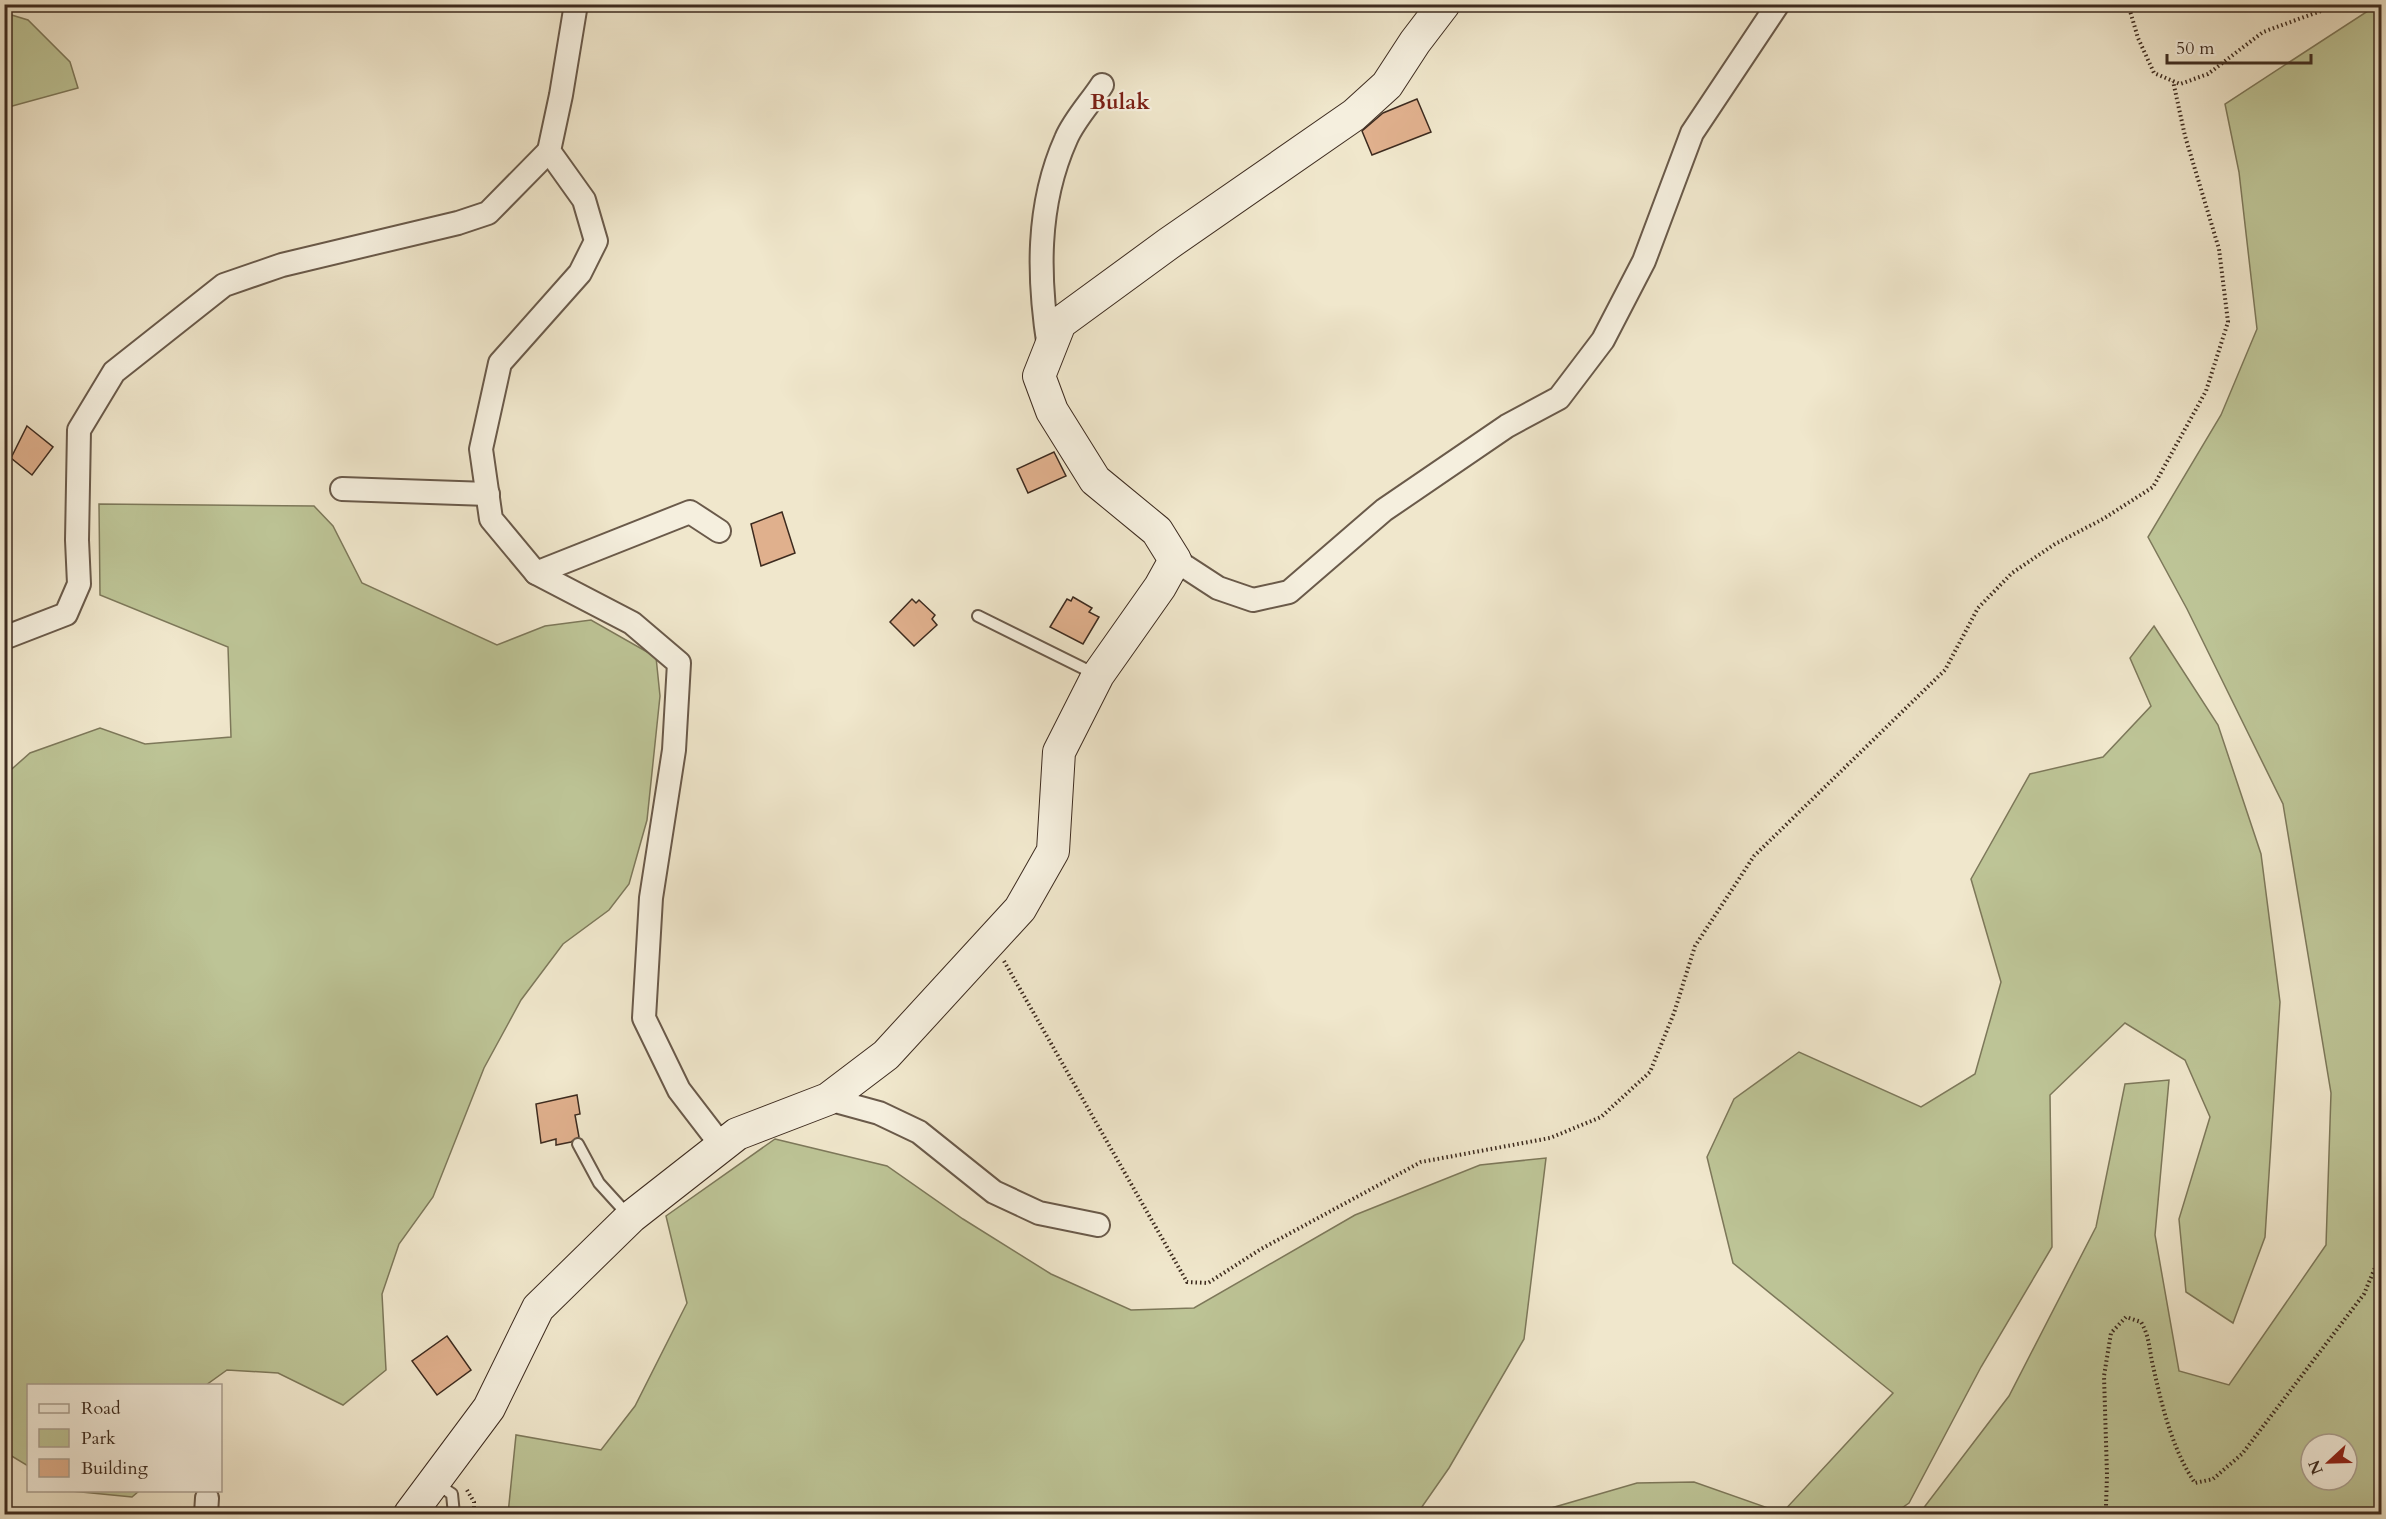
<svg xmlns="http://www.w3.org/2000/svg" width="2386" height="1519" viewBox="0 0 2386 1519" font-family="Cardo,serif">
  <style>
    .green { fill: #bdc496; stroke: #7d785a; stroke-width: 1.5; fill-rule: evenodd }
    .building { fill: #e0b08d; stroke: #3d2b1f; stroke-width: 1.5 }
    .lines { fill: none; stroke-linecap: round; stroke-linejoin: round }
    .lane-casing { stroke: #6a5a4a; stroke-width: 14 }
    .street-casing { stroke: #6a5a4a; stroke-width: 26 }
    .secondary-casing { stroke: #3d2b1f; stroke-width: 34 }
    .path { stroke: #3d2b1f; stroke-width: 4; stroke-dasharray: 1.5 3; stroke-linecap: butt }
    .lane { stroke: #f5efde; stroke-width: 10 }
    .street { stroke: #f5efde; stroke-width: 22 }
    .secondary { stroke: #f5efde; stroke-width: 32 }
    .labels { text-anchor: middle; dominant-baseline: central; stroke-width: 4.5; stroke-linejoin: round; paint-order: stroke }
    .quarter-label { font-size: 22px; font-weight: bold; fill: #7a1f14; stroke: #f5efde }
  </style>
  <rect width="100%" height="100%" fill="#f0e7cc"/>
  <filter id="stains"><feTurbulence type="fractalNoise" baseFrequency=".00333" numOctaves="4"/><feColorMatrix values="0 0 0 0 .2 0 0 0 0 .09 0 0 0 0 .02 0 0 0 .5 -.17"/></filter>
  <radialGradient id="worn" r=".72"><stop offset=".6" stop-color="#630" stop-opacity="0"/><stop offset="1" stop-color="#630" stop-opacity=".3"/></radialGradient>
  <g class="green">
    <path d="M2377 5H2382L2381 1514H1919L2009 1396 2096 1227 2125 1084 2169 1080 2155 1235 2179 1371 2229 1385 2326 1245 2331 1093 2283 804 2187 609 2148 537 2221 415 2257 329 2239 172 2225 104ZM2311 1444H2347V1480H2311Z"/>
    <path d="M5 13 28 20 70 62 78 88 5 108Z"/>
    <path d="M99 504 314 506 333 526 362 583 497 645 545 626 591 620 656 657 660 696 647 820 629 884 609 910 563 944 521 1000 484 1068 433 1197 399 1244 382 1294 386 1370 343 1405 278 1373 227 1370 206 1385 28 1386V1466L5 1452V775L30 753 100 728 145 744 231 737 228 647 100 595Z"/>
    <path d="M2154 626 2218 725 2261 854 2280 1002 2265 1237 2233 1323 2186 1292 2179 1219 2210 1117 2185 1060 2125 1023 2050 1095 2052 1247 1981 1367 1909 1503 1893 1514H1539L1541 1511 1637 1483 1694 1482 1782 1513 1893 1393 1733 1263 1707 1157 1734 1099 1799 1052 1921 1107 1975 1074 2001 982 1971 879 2030 774 2103 757 2151 706 2130 658Z"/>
    <path d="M775 1139 887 1166 963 1219 1051 1274 1131 1310 1194 1308 1355 1215 1480 1165 1546 1158 1524 1339 1449 1468 1417 1514H508L516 1435 601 1450 635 1406 687 1303 666 1216Z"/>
    <path d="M71 1491H139L132 1497Z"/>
  </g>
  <g class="building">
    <path d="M1417 99 1431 132 1372 155 1362 131 1383 113Z"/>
    <path d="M27 426 53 447 32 475 11 458Z"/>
    <path d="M1054 452 1066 476 1028 493 1017 469Z"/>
    <path d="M782 512 795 553 761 566 751 524Z"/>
    <path d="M1073 597 1092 608 1089 612 1099 617 1083 644 1050 627 1067 599 1071 601Z"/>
    <path d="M912 599 916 603 919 600 935 615 932 619 937 625 914 646 890 622Z"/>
    <path d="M577 1095 580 1114 575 1115 579 1137 571 1142 556 1145V1139L541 1143 536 1104Z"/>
    <path d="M447 1336 471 1370 437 1395 412 1361Z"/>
  </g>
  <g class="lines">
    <defs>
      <g id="lane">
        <path d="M978 616 1095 674"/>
        <path d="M578 1144 599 1183 628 1215"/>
        <path d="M437 1484 452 1494 454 1514"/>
      </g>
      <g id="street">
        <path d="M576 4 561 95 549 151 584 200 596 241 580 273 500 363 481 449 491 519 536 573 632 623 679 663 674 750 651 898 644 1018 679 1090 722 1146"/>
        <path d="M1049 348C1038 278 1036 206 1066 139 1074 120 1091 102 1102 85"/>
        <path d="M342 489 488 494"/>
        <path d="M1175 560 1218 588 1253 600 1289 592 1384 510 1507 426 1559 398 1603 340 1644 261 1692 133 1778 4"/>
        <path d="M536 573 690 512 719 531"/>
        <path d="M4 638 66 614 79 584 77 540 79 430 114 372 224 285 282 265 458 223 488 213 549 151"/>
        <path d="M828 1099 879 1113 919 1132 994 1192 1039 1213 1098 1225"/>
        <path d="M206 1514 207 1498"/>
      </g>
      <path id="secondary" d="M410 1514 489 1408 538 1308 631 1217 737 1134 828 1099 886 1055 1020 909 1053 851 1059 752 1098 675 1160 587 1175 560 1157 531 1095 480 1052 411 1039 376 1060 323 1168 244 1354 115 1387 85 1415 42 1444 4"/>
    </defs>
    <use href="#lane" class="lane-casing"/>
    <use href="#street" class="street-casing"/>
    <use href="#secondary" class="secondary-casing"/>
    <g class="path">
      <path d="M2128 4 2138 38 2154 73 2180 84 2208 74 2263 32 2340 4"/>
      <path d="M1004 961 1187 1282 1208 1283 1261 1249 1421 1162 1550 1138 1601 1117 1650 1072 1674 1013 1695 946 1754 856 1945 670 1978 608 2012 573 2055 544 2103 519 2153 487 2206 391 2228 322 2219 249 2185 136 2173 81"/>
      <path d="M467 1490 474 1502V1514"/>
      <path d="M2103 1514 2106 1506 2107 1475 2104 1376 2111 1333 2126 1317 2141 1322C2150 1337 2149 1350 2153 1366 2162 1406 2172 1449 2195 1483L2213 1479 2242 1454 2364 1294 2382 1251"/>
    </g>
    <use href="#lane" class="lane"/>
    <use href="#street" class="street"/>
    <use href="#secondary" class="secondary"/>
  </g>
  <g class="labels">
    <g class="quarter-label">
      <text x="1120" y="102">Bulak</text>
    </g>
  </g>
  <rect width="2386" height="1519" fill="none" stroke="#f0e7cc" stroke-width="24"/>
  <rect x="6" y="6" width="2374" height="1507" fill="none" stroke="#3d2b1f" stroke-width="3"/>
  <rect x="12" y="12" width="2362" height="1495" fill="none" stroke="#3d2b1f" stroke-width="1.5"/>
  <rect x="27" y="1384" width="195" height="108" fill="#f5efde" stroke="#aba192" stroke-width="1.5"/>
  <rect x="39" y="1404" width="30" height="9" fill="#f5efde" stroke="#aba192" stroke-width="1.5"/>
  <text x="81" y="1414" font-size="18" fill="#3d2b1f">Road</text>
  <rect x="39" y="1429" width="30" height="18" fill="#bdc496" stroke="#aba192" stroke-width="1.5"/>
  <text x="81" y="1444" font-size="18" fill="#3d2b1f">Park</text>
  <rect x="39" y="1459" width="30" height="18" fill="#e0b08d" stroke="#aba192" stroke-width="1.5"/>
  <text x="81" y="1474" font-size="18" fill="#3d2b1f">Building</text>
  <g transform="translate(2329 1462) rotate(248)"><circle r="28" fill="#f5efde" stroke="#aba192" stroke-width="1.5"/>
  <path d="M0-4.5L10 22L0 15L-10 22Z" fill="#8f2418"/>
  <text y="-9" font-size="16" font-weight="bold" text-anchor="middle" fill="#3d2b1f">N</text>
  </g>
  <path d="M2167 54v9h144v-9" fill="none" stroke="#3d2b1f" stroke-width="3"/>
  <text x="2176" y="54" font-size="18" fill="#3d2b1f" stroke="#f5efde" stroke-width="4.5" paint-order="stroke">50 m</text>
  <rect width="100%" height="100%" filter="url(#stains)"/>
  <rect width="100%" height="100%" fill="url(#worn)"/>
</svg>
